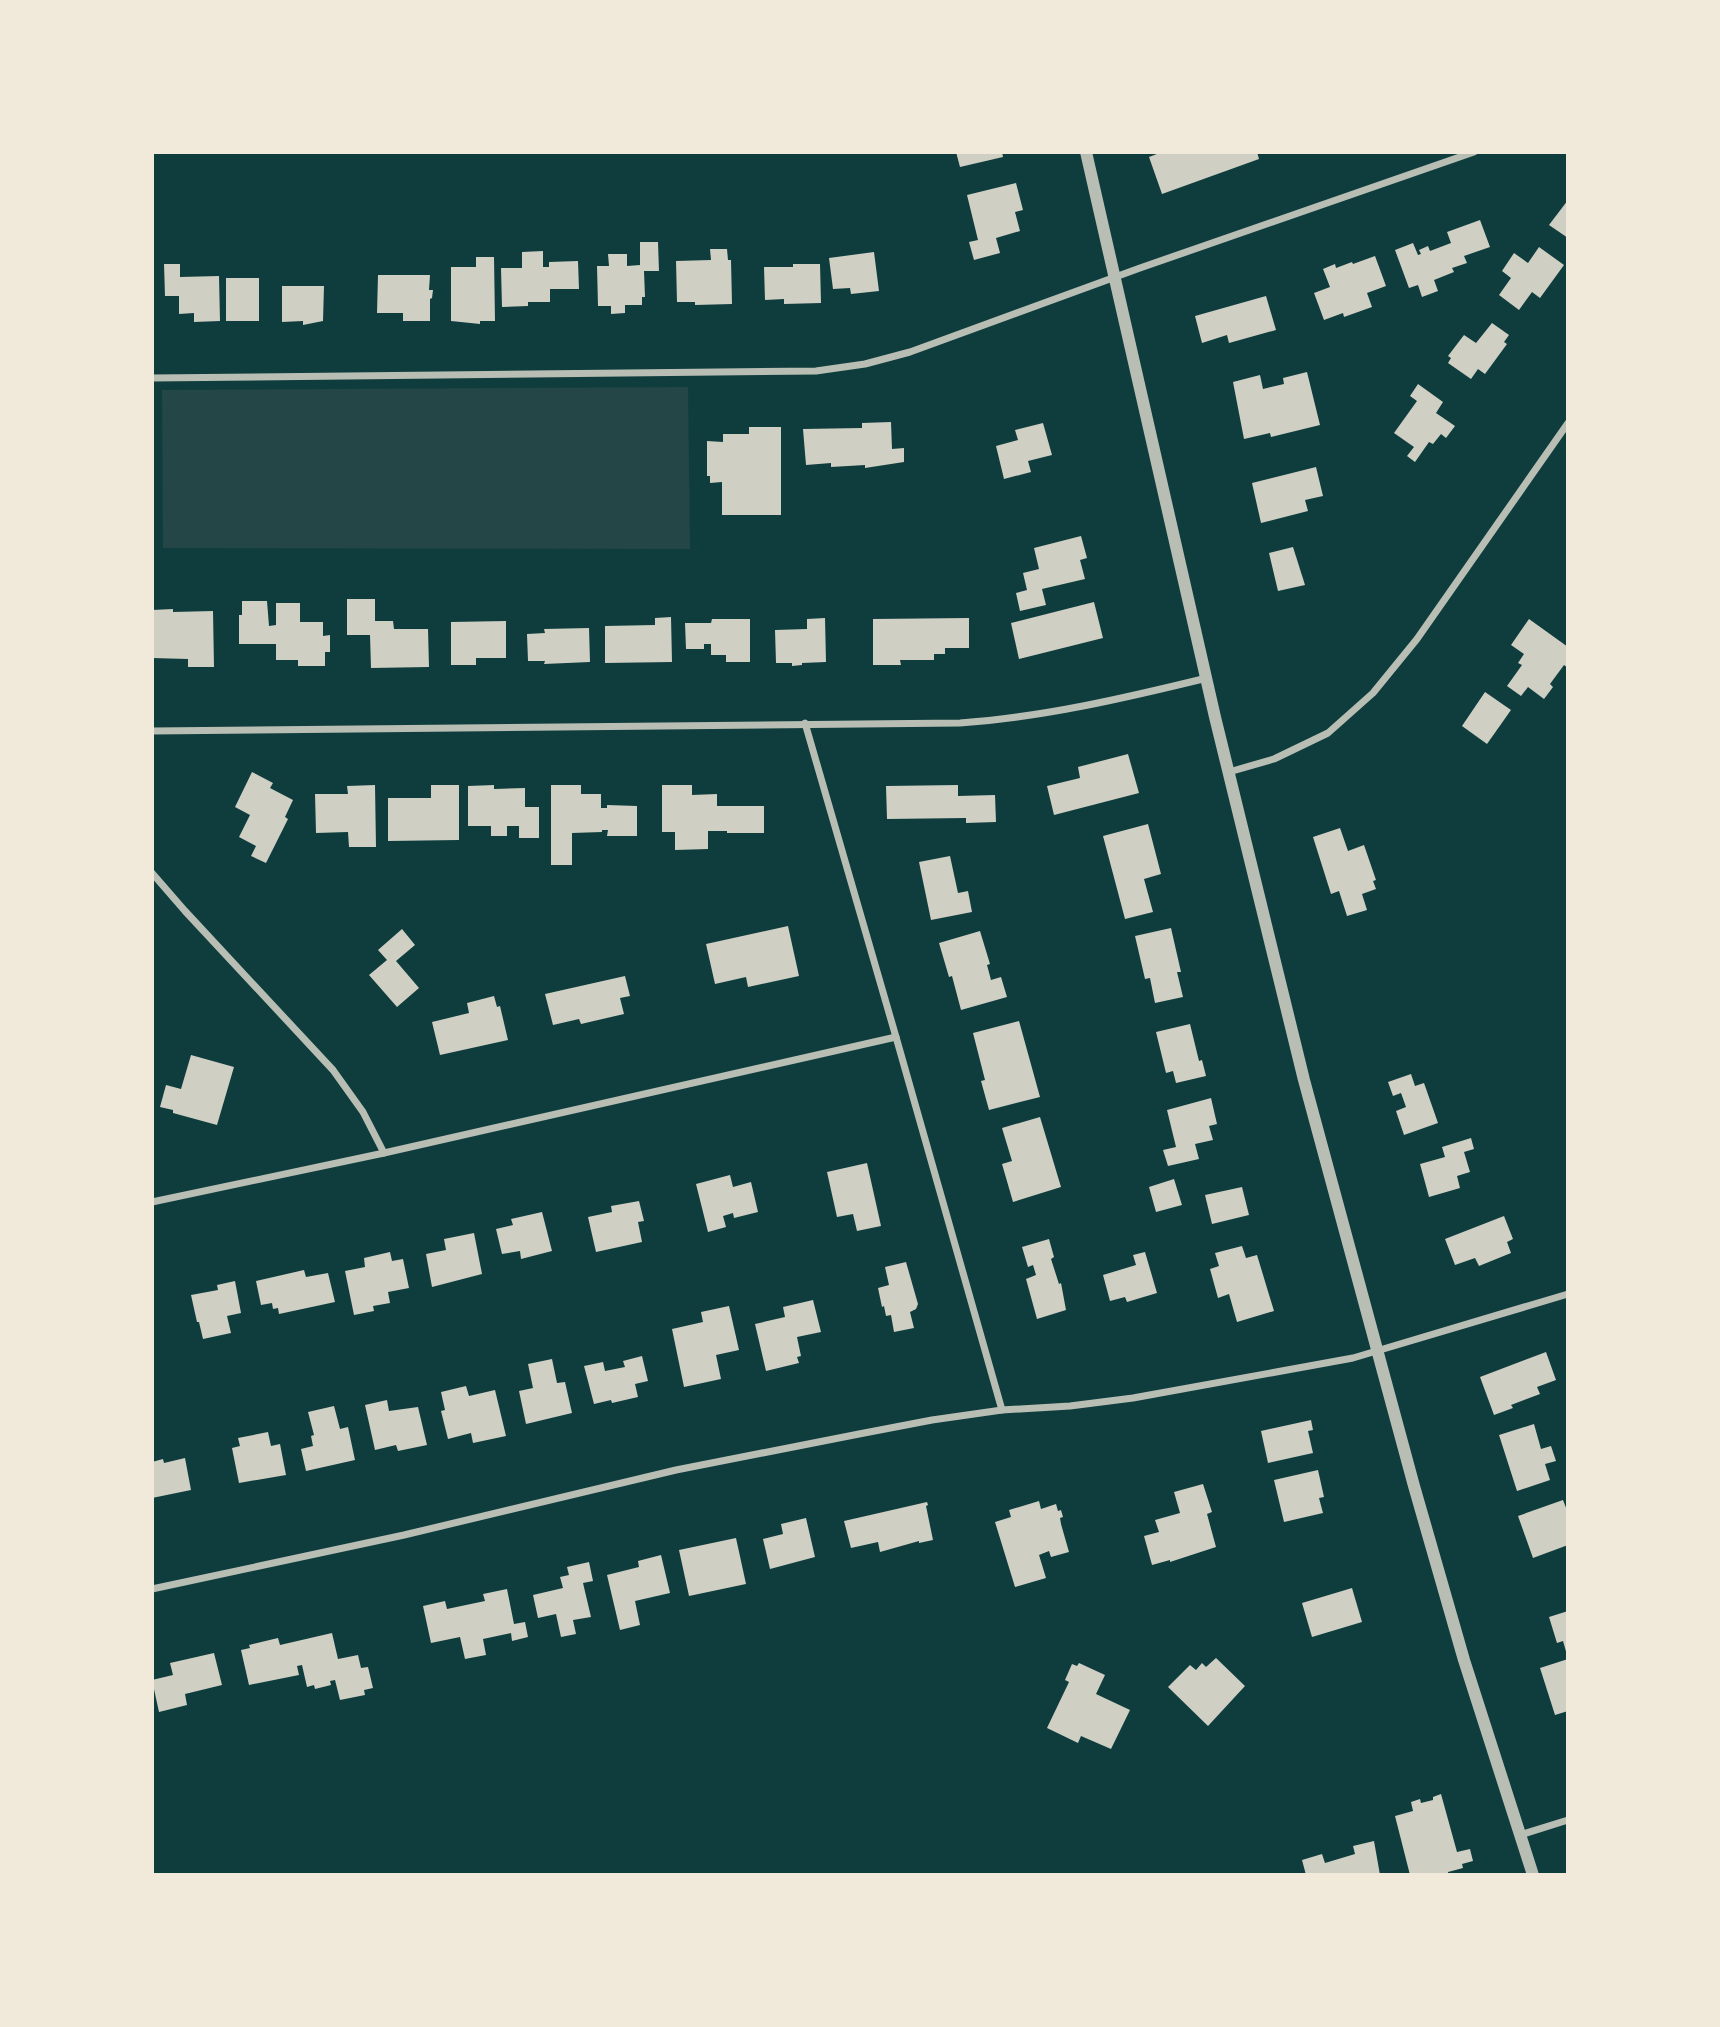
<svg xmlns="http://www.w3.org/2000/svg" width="1720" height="2027" viewBox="0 0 1720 2027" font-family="Lato,sans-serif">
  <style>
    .green { fill: #244646 }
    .building { fill: #cfcfc3 }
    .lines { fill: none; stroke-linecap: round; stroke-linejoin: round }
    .minor { stroke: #b8beb3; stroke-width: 7 }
    .tertiary { stroke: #b8beb3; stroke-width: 12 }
  </style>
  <rect width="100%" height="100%" fill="#0f3d3e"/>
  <path class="green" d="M688 387 690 549 163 548 162 390Z"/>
  <g class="building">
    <path d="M956 152H1002L1003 157 960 167Z"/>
    <path d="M1162 152H1257L1259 159 1162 194 1149 157Z"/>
    <path d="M1016 183 1023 210 1015 212 1020 231 996 238 1000 253 974 260 969 242 978 240 967 195Z"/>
    <path d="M1568 200V238L1549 225Z"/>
    <path d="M1480 220 1490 247 1464 256 1467 263 1452 268 1454 272 1434 280 1438 291 1422 297 1418 285 1409 288 1395 250 1413 243 1418 255 1421 254 1419 250 1428 246 1430 251 1451 243 1447 232Z"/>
    <path d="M640 242H658L659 271H644L645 297H642V305H625V313L611 314V306H598L597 266H609L608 254H627V266L640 265Z"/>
    <path d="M1539 247 1564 265 1540 298 1532 292 1519 310 1499 295 1511 278 1502 271 1514 253 1528 263Z"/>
    <path d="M710 249H727L728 260H731L732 304 695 305V302H677L676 261 711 260Z"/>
    <path d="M543 251V267H549V262L578 261 579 289H550V302H528V306L502 307 501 268H522V252Z"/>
    <path d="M874 252 879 291 851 294 850 288 833 289 829 258Z"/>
    <path d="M1375 256 1386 286 1367 293 1372 307 1344 317 1343 313 1324 320 1314 293 1330 287 1323 269 1335 264 1336 268 1352 262 1353 264Z"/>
    <path d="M476 257H494L495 321H480V324L451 321V267H476Z"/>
    <path d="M164 264H180V277L219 276 220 321 194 322V313L179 314V296H165Z"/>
    <path d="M793 264H820L821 303 784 304V299L765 300 764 267H793Z"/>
    <path d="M378 275H430L429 290H433L432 298 430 299V321H403V313H377Z"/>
    <rect x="226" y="278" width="33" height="43"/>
    <path d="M282 286H324L323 321 303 325V321L282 322Z"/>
    <path d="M1266 296 1276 330 1229 343 1227 335 1202 343 1195 316Z"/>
    <path d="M1492 323 1509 335 1504 342 1507 344 1485 374 1478 369 1471 379 1448 363 1451 358 1448 356 1464 335 1476 343Z"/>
    <path d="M1307 372 1320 425 1271 437 1270 433 1244 439 1233 382 1260 375 1263 389 1284 384 1283 378Z"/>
    <path d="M1418 384 1443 402 1436 413 1455 426 1446 438 1441 434 1433 444 1429 442 1415 462 1407 456 1414 447 1394 433 1417 401 1410 396Z"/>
    <path d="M891 422 892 449 904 448V462L865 468V465L831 467V463L806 465 803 429 862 428V423Z"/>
    <path d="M1043 423 1052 455 1028 461 1031 472 1004 479 996 446 1018 440 1015 430Z"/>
    <path d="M749 427H781V515H722V482L710 483V476H707V441L723 442V434H749Z"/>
    <path d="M1316 467 1323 496 1305 500 1308 511 1261 523 1252 483Z"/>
    <path d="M1081 536 1087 558 1080 560 1085 579 1042 589 1046 605 1020 611 1016 593 1027 590 1023 573 1039 569 1034 548Z"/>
    <path d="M1293 547 1305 585 1278 591 1269 553Z"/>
    <path d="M347 599H375V621H393L394 629H428L429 667 371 668 370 635H347Z"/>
    <path d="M242 601H267L269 626 276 625V603H300V622H323V636L330 635V652H325V666H298V660H276V644H239V615H242Z"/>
    <path d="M1094 602 1103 638 1019 659 1011 623Z"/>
    <path d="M173 609V612L213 611 214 667H188V659L152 658V610Z"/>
    <path d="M671 617 672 662 605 663V626L655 625V618Z"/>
    <path d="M825 618 826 662 802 663V665L792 666V663H776L775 630 807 629V619Z"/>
    <path d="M969 618V648H945V654H934V660H900L901 665H873V619Z"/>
    <path d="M712 619H750V662H726V655H711V644H704V649H686L685 623H711Z"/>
    <path d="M1529 619 1568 647V668L1564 665 1550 684 1553 687 1544 699 1528 687 1521 696 1507 686 1522 665 1518 663 1524 654 1511 645Z"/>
    <path d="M506 621V658H476V665H451V622Z"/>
    <path d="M589 628 590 662 544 664 545 661H528L527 634 545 633 544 629Z"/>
    <path d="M1485 692 1511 710 1487 744 1462 726Z"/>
    <path d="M1128 754 1139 793 1054 815 1047 786 1080 778 1078 767Z"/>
    <path d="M252 772 273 783 270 788 293 800 285 817 288 819 266 863 251 856 256 846 239 837 250 815 235 807Z"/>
    <path d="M375 785 376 847H349L348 832 316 833 315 794H348L347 786Z"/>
    <path d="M431 785H459V840L388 841V798H431Z"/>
    <path d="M494 785V789L525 788V807H539V838H519V826H507V836H491V826H468V786Z"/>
    <path d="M551 785H581V794H601V808H607V805L637 806V836H607L608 830H602V832L572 833V865H551Z"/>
    <path d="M662 785H692V795L717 794V806H764V833H727V831H708V849L675 850V832H662Z"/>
    <path d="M958 785V796L995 795 996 822 966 823V818L887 819 886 786Z"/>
    <path d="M1148 824 1161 874 1144 879 1153 912 1125 919 1103 836Z"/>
    <path d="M1340 828 1348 851 1364 845 1376 880 1373 881 1376 889 1362 894 1367 910 1347 916 1339 891 1331 894 1313 837Z"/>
    <path d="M950 856 958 893 968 891 972 912 931 920 919 862Z"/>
    <path d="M788 926 799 976 748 987 746 977 715 984 706 944Z"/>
    <path d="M1171 928 1181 972H1177L1183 997 1155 1003 1150 978 1145 979 1135 936Z"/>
    <path d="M402 929 415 945 396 961 419 988 397 1007 369 975 387 960 378 950Z"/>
    <path d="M980 931 990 964 987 965 991 980 1001 977 1007 997 961 1010 952 976 949 977 939 943Z"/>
    <path d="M625 976 630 996 620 998 624 1014 581 1024 579 1019 553 1025 545 994Z"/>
    <path d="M494 996 497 1007 500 1006 508 1040 440 1055 432 1022 469 1013 467 1003Z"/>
    <path d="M1019 1021 1040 1097 989 1110 981 1081 985 1080 973 1033Z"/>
    <path d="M1190 1024 1199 1061 1202 1060 1206 1076 1176 1083 1173 1071 1166 1073 1156 1032Z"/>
    <path d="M191 1055 234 1067 217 1125 173 1113V1110L160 1107 166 1085 181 1089Z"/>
    <path d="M1411 1074 1415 1086 1424 1083 1438 1123 1404 1135 1396 1111 1406 1107 1401 1093 1393 1096 1388 1082Z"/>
    <path d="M1211 1098 1217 1124 1209 1126 1213 1140 1195 1144 1199 1159 1168 1166 1163 1150 1176 1147 1167 1110Z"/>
    <path d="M1040 1117 1061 1187 1013 1202 1002 1164 1012 1161 1002 1128Z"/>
    <path d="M1471 1138 1474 1149 1464 1152 1470 1172 1457 1176 1460 1188 1429 1197 1420 1164 1445 1157 1442 1147Z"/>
    <path d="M867 1163 881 1226 857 1231 853 1214 837 1217 827 1172Z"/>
    <path d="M730 1175 733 1187 751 1182 758 1212 734 1218 733 1213 723 1216 726 1227 708 1232 696 1184Z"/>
    <path d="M1174 1179 1182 1205 1156 1212 1149 1187Z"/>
    <path d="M1242 1187 1249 1215 1212 1224 1205 1195Z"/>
    <path d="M639 1201 644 1221 638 1222 642 1242 596 1252 588 1217 612 1212 611 1206Z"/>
    <path d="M542 1212 552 1251 521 1259 520 1251 502 1254 496 1229 513 1225 511 1219Z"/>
    <path d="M1504 1216 1513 1239 1507 1242 1511 1253 1479 1266 1475 1258 1455 1265 1445 1239Z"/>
    <path d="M474 1233 482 1274 432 1287 426 1254 446 1250 444 1239Z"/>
    <path d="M1049 1239 1054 1257 1051 1259 1059 1284 1061 1283 1066 1310 1037 1319 1026 1279 1036 1275 1033 1265 1028 1267 1022 1247Z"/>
    <path d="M1242 1246 1246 1258 1257 1255 1274 1311 1237 1322 1229 1294 1218 1298 1210 1269 1219 1266 1215 1253Z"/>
    <path d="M390 1252 392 1261 403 1259 409 1288 388 1292 390 1303 373 1306 374 1311 354 1315 345 1271 365 1267 364 1258Z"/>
    <path d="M1145 1252 1157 1293 1127 1302 1125 1297 1110 1301 1103 1275 1136 1265 1133 1255Z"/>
    <path d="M906 1262 918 1304 916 1309 910 1312 914 1328 894 1332 891 1315 886 1316 884 1306 882 1307 878 1288 889 1285 885 1267Z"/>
    <path d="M304 1270 306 1277 328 1273 335 1302 279 1314 278 1308 273 1309 272 1303 261 1305 256 1281Z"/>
    <path d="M235 1281 241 1313 227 1316 231 1333 203 1339 199 1322H197L191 1295 218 1290 217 1285Z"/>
    <path d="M813 1300 821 1332 797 1337 801 1356 797 1357 799 1363 766 1371 755 1324 785 1317 783 1307Z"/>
    <path d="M729 1306 739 1350 716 1355 721 1379 684 1387 672 1329 703 1322 701 1312Z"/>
    <path d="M1546 1352 1556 1380 1537 1387 1540 1394 1511 1405 1513 1408 1494 1415 1480 1377Z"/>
    <path d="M642 1356 648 1381 635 1384 638 1397 612 1403 611 1400 594 1404 584 1366 603 1362 605 1371 625 1367 623 1361Z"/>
    <path d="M552 1359 557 1383 565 1382 572 1413 526 1424 519 1391 533 1388 528 1364Z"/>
    <path d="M466 1386 469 1396 495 1390 506 1436 473 1443 471 1433 448 1439 441 1411 445 1410 441 1392Z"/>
    <path d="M387 1400 389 1411 418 1407 427 1445 398 1451 396 1445 375 1450 365 1405Z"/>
    <path d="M334 1406 340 1429 348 1427 355 1460 306 1471 301 1449 313 1446 311 1436 314 1435 308 1412Z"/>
    <path d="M1311 1420 1313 1430 1308 1431 1313 1453 1268 1463 1261 1431Z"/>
    <path d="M1534 1424 1541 1449 1551 1446 1556 1461 1545 1464 1550 1480 1517 1491 1499 1435Z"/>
    <path d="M268 1432 271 1446 280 1444 286 1475 239 1483 232 1448 240 1446 238 1438Z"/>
    <path d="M185 1458 191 1490 152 1498V1462L163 1459 164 1463Z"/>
    <path d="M1318 1470 1324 1497 1319 1498 1323 1513 1284 1522 1274 1480Z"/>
    <path d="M1203 1484 1212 1512 1207 1514 1216 1547 1170 1562V1560L1152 1565 1144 1536 1159 1532 1155 1520 1180 1513 1174 1492Z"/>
    <path d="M1563 1500 1568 1513V1545L1533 1558 1518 1516Z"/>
    <path d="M1039 1501 1041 1509 1056 1504 1058 1511 1061 1510 1063 1517 1060 1518 1061 1524 1069 1552 1051 1557 1049 1551 1039 1555 1046 1578 1015 1587 995 1522 1011 1517 1009 1510Z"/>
    <path d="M927 1502 928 1505 926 1506 933 1540 919 1543V1541L880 1552 878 1542 851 1548 844 1521Z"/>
    <path d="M806 1518 815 1557 770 1569 763 1539 783 1534 781 1524Z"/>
    <path d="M736 1538 746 1584 689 1596 679 1550Z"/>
    <path d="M661 1555 670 1593 635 1601 640 1625 620 1630 607 1575 639 1567 638 1561Z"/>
    <path d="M589 1562 593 1581 583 1583 591 1617 573 1620 576 1634 561 1637 556 1614 538 1618 533 1595 563 1588 560 1577 569 1575 567 1567Z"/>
    <path d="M1352 1588 1362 1622 1312 1637 1302 1603Z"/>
    <path d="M507 1589 514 1624 525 1622 528 1637 512 1641 511 1633 483 1639 486 1655 465 1659 460 1637 431 1643 423 1606 445 1601 447 1609 485 1601 483 1594Z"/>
    <path d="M1568 1611V1654L1567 1655 1563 1641 1557 1643 1549 1617Z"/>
    <path d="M332 1633 338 1659 358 1655 361 1668 368 1667 373 1688 364 1690 365 1695 340 1700 335 1680 330 1681 331 1685 315 1689 314 1685 307 1687 302 1665 297 1666 299 1675 249 1685 241 1650 250 1648 249 1645 278 1638 280 1645Z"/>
    <path d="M214 1653 222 1685 185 1694 187 1705 159 1712 152 1680 173 1675 170 1663Z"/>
    <path d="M1216 1658 1245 1686 1208 1726 1168 1687 1190 1665 1196 1670 1202 1663 1206 1667Z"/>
    <path d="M1568 1659V1711L1555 1715 1540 1668Z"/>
    <path d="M1079 1663 1105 1675 1096 1694 1130 1710 1111 1749 1081 1736 1078 1743 1047 1728 1069 1682 1065 1680 1072 1664 1077 1666Z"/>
    <path d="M1441 1794 1457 1852 1470 1849 1473 1861 1462 1864 1463 1868 1448 1872V1875H1410L1395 1816 1413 1811 1411 1802 1420 1799 1421 1803 1433 1800V1797Z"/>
    <path d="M1374 1841 1380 1875H1306L1302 1860 1322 1854 1325 1863 1355 1854 1353 1846Z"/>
  </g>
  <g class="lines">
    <g class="minor">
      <path d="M152 378 816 371 865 364 910 352 1140 268 1474 152"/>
      <path d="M805 723 896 1037"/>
      <path d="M152 731 960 723C1044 717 1125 698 1207 678"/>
      <path d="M1229 772 1274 759 1328 733 1373 693 1417 639 1568 423"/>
      <path d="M152 873 185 911 333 1070 363 1112 384 1153"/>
      <path d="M152 1202 384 1153 896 1037 1002 1410"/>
      <path d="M152 1589 404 1535 676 1470 859 1434 932 1420 1002 1410 1070 1406 1133 1398 1353 1358 1568 1294"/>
      <path d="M1520 1835 1568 1820"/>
    </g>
    <path class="tertiary" d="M1086 152 1215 717 1304 1080 1414 1486 1464 1660 1533 1875"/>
  </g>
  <rect width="1720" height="2027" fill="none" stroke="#f1e9da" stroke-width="308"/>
</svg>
